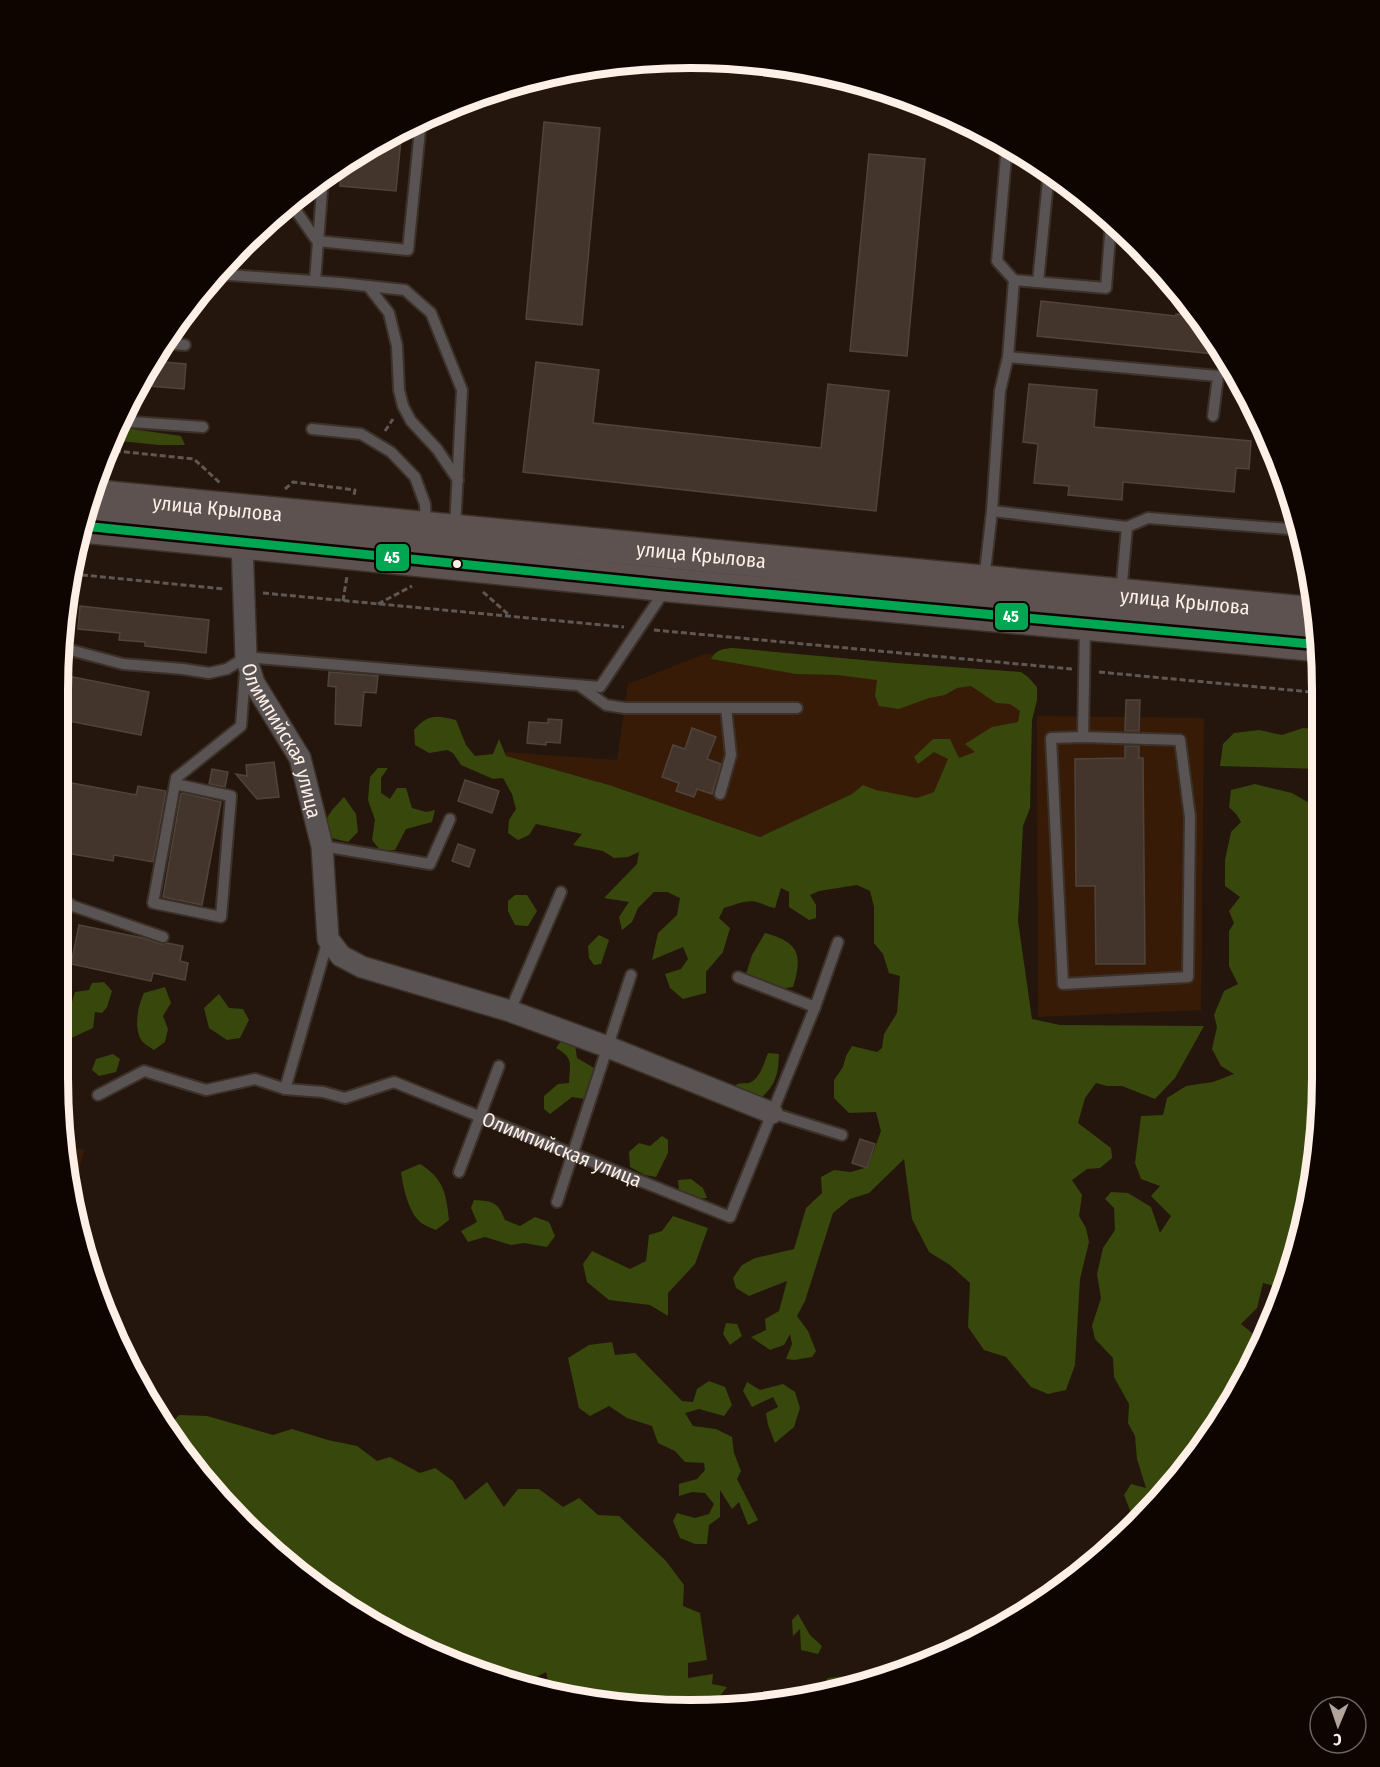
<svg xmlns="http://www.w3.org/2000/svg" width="1380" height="1767" viewBox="0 0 1380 1767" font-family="'Fira Sans Condensed',sans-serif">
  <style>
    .built { fill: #371b07 }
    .forest { fill: #38470b }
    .building { fill: #43352b; stroke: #4f443c; stroke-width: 1.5 }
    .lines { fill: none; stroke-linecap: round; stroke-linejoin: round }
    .service-casing { stroke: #3c3129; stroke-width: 14 }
    .minor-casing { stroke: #3c3129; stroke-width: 24 }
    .primary-casing { stroke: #3c3129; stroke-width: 36 }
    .path { stroke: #5e5754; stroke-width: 3; stroke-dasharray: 6 3; stroke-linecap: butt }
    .service { stroke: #5a5353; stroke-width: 10 }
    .minor { stroke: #5a5353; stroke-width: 21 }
    .primary { stroke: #5d5250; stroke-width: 33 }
    .bus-1-casing { stroke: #0e0501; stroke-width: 14 }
    .bus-1 { stroke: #00a651; stroke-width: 9 }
    .bus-dot { fill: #fef0e7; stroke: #0e0501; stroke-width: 2 }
    .labels { text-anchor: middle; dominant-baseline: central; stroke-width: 6; stroke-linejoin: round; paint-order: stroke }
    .street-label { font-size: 20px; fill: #fef0e7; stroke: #0e0501 }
    .rim { fill: none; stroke: #fef0e7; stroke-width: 8 }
    .line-badge { stroke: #0e0501; stroke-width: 2 }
    .badge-label { font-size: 16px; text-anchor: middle; font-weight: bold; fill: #fff }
  </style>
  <rect width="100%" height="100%" fill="#24160d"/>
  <g class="built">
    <path d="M705 654 1013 674 1027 713 1021 823 852 794 760 837 609 785 506 756V752L617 760 628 684Z"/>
    <path d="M1037 716 1204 718 1201 1010 1038 1017Z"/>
    <path d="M66 1146 84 1150 73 1197Z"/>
  </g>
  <g class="forest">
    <path d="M118 427 181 436 185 445H159L110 440 115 429Z"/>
    <path d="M733 648 896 663 1021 672 1028 677 1037 687V700L1032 720 1030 808 1023 826 1018 921 1032 1019 1060 1025 1204 1026 1175 1078 1155 1099 1122 1086H1107L1096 1083 1085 1098 1078 1123 1111 1148 1112 1158 1100 1168 1087 1169 1072 1180 1082 1195 1079 1216 1086 1228 1089 1242 1080 1279 1075 1365 1066 1390 1048 1394 1031 1387 1006 1357 984 1350 968 1327 970 1283 950 1265 929 1252 912 1219 904 1159 869 1193 850 1199 833 1213 805 1301 797 1316 808 1331 816 1351 812 1357 794 1360 786 1359 792 1344 790 1334 784 1345 770 1350 751 1337 766 1330 765 1319 779 1311 787 1281 749 1296 736 1288 733 1278 742 1265 755 1258 794 1249 806 1208 822 1193 821 1177 834 1170 851 1172 868 1167 881 1131 876 1112 849 1113 834 1098V1080L843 1067 846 1056 852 1046 877 1052 882 1048 884 1034 897 1013 900 976 889 973 883 954 874 943V907L870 891 857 885 819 891 810 895 816 905V918L809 920 789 907V892L781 888 775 908C769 907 765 905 760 903 748 898 735 905 724 908L719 918 730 928 723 952 706 972V993L683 999 670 988 665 974 681 969 688 959 683 947 652 960 658 933 677 915 680 898 667 892H654L638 908 632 922 622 930 619 917 629 902 604 898 637 864 639 852 628 857 614 858 603 851 573 845 582 834 536 824 529 835 518 840 508 833 509 820 516 809 512 794 503 778 493 779 461 765 453 753 447 750 429 753 415 745 414 730C428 714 436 715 456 720L466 745 475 756 493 754 499 739 506 756 609 785 760 837 852 794 863 785 876 790 917 798 934 792 948 759 934 752 918 764 914 757 933 739H950L959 758 975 752 965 744 992 727 1018 722 1020 711 1010 704 996 703 971 686 957 688 945 695 929 698 899 709 879 706 875 696 877 680 837 675 796 674 711 659C716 649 723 649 733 648Z"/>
    <path d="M1303 728 1322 730V769L1220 766 1223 744 1234 733 1259 730 1282 735Z"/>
    <path d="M378 768H388L381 778V793L390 799 397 788H406L412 808 426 812 435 810 432 822 406 829 395 850H380L372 840 375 820 368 800 370 777Z"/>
    <path d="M1255 784 1292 793 1311 804 1322 799 1323 1077 1311 1200 1284 1288 1263 1283 1257 1308 1241 1324 1257 1337H1265L1216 1429 1155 1504H1141L1143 1518 1136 1526 1124 1495 1131 1484 1146 1488 1137 1459 1135 1436 1128 1423 1129 1404 1114 1377 1113 1358 1095 1339 1092 1326 1101 1298 1097 1274 1103 1248 1115 1230 1114 1208 1105 1199 1111 1192 1128 1193 1151 1207 1160 1233 1171 1216 1151 1196 1160 1186 1141 1179 1135 1163 1141 1116 1163 1115 1167 1098 1186 1086 1213 1082 1234 1074 1221 1066 1212 1049 1217 1027 1214 1015 1224 991 1238 984 1229 966V931L1234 923 1229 911 1240 897 1225 886V860L1231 832 1241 822 1237 815 1229 807 1231 790Z"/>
    <path d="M344 797 356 814 358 832 348 842 331 838 325 821 332 810Z"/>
    <path d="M515 895H527L537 911 528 926 515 925 508 911V901Z"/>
    <path d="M765 933C799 942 803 955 793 987L779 989 746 974 752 955Z"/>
    <path d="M599 935 609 940 601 964 594 965 589 958 588 946Z"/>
    <path d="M104 982 112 991 107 1007 102 1013 95 1012 93 1028 69 1039 58 1032 57 1008 71 1005 75 992 89 990 92 983Z"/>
    <path d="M165 987 171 1003 163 1016 168 1029 165 1042 154 1050C150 1047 144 1044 142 1041 133 1029 138 1005 144 993Z"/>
    <path d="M219 994 229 1008 243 1009 249 1020 240 1038 227 1040 209 1028 204 1008Z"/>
    <path d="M561 1041 575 1045 577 1058 594 1068 592 1085 585 1099 572 1097 550 1114 544 1109V1096L558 1084 569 1083C570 1064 574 1058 556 1048Z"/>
    <path d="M768 1053 779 1054C778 1078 775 1087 756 1102L735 1094 734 1086C740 1082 743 1084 749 1083 760 1079 764 1063 768 1053Z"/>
    <path d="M113 1054 120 1059 116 1072 99 1076 92 1070 96 1059Z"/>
    <path d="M662 1136 668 1140V1153L656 1177 645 1175 630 1167 629 1152 639 1143 650 1146Z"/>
    <path d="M420 1164C444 1179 446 1193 449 1220L436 1230C431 1228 423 1225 419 1221 408 1210 403 1187 401 1172Z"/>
    <path d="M691 1179 703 1188 707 1198H698L679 1190 678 1180Z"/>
    <path d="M474 1200C493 1201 498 1202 505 1220L520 1226 535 1217 549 1222 555 1236 547 1247 524 1243 511 1245 485 1237 468 1242 461 1231 477 1222 471 1208Z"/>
    <path d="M673 1216 708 1228 695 1264 668 1293V1316L650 1305 609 1300 587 1282 583 1264 592 1251 630 1269 646 1261 649 1235 662 1231Z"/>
    <path d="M726 1323 737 1324 742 1336 730 1345 723 1334Z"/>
    <path d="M612 1342 615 1355 635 1353 682 1401 693 1402 697 1389 709 1381 725 1387 732 1405 724 1416 699 1409 685 1413 693 1426 716 1429 732 1437 734 1453 741 1471 737 1479 758 1520 748 1525 739 1502 732 1509 720 1490V1517L709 1525 707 1544H695L680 1538 673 1521 677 1513 695 1518 709 1514 714 1504 705 1493 692 1492 679 1496V1484L697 1479 705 1470 704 1463 685 1462 675 1451 658 1443 652 1426 627 1418 609 1406 590 1416 579 1408 568 1358 589 1345Z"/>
    <path d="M747 1382 760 1390 783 1384 795 1392 800 1408 794 1427 775 1443 768 1425 766 1413 778 1407 773 1397 752 1407 743 1391Z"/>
    <path d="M179 1415 207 1416 273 1435 292 1429 328 1440 357 1446 377 1461 390 1457 420 1473 435 1468 453 1481 465 1500 487 1482 504 1507 518 1489H539L563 1507 579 1498 598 1515 619 1516 666 1561 684 1585 683 1606 700 1613 707 1660 688 1663V1678L713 1674 712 1684 727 1687 716 1701 735 1702 736 1704 690 1710 545 1691 549 1685 546 1672 527 1682V1689L495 1675 497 1666 480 1669 374 1625 243 1525 168 1427Z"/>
    <path d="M798 1614 810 1635 822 1646 818 1654 801 1650 800 1629 793 1636 792 1620Z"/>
    <path d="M845 1676 847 1689 824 1692 822 1687 828 1678Z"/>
  </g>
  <g class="building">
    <path d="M544 122 600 128 582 325 526 319Z"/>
    <path d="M402 129 396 191 340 186 342 165 373 142Z"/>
    <path d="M869 154 925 159 907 356 850 351Z"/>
    <path d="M1041 301 1176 316V314L1197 316 1225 355 1037 336Z"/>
    <path d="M153 361 186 364 184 389 138 385Z"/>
    <path d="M536 362 599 370 593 423 821 448 828 384 889 391 876 511 523 472Z"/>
    <path d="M1029 384 1097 390 1094 427 1251 441 1249 469 1236 468 1234 492 1123 482 1122 500 1068 495 1069 486 1034 483 1038 444 1023 442Z"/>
    <path d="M80 606 209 620 206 653 145 646V642L119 640 120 633 78 629Z"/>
    <path d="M329 672 378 676 376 693 364 692 361 726 335 724 336 687 328 686Z"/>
    <path d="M58 674 149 692 141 735 58 719Z"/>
    <path d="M1126 700H1140L1139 731H1125Z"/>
    <path d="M548 719 562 720 560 743 546 742V745L527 743 529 722 548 723Z"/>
    <path d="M692 728 716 737 707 759 721 764 712 794 697 789 694 797 676 791 679 783 662 777 673 745 685 749Z"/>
    <path d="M1125 746H1139V758H1143L1145 964H1096L1095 886H1076L1075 759 1125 758Z"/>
    <path d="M274 762 279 797 257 799 236 774 247 776 246 765Z"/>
    <path d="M212 769 228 772 225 787 209 784Z"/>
    <path d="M465 780 499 791 492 813 458 801Z"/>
    <path d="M72 783 136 795 138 786 166 791 153 862 114 855 113 861 59 852Z"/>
    <path d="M183 793 221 802 202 905 163 897 181 794Z"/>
    <path d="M458 844 475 850 469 867 452 861Z"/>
    <path d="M79 925 143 938 161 944 167 943 183 946 180 961 188 963 185 980 153 973 151 981 71 964Z"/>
    <path d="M860 1139 875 1144 867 1168 852 1163Z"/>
  </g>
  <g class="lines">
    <defs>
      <g id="service">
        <path d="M1013 149 1006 156 997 261 1014 280 1008 357 1000 391 992 511 1127 527"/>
        <path d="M290 202 317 241 408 250 421 120"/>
        <path d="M216 274 340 283 405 290 431 313 462 390 455 528"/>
        <path d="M1014 280 1106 288 1111 222"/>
        <path d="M315 281 323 178"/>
        <path d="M1038 282 1049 171"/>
        <path d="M368 286 389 313 397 346 399 390 403 406 411 421 437 449 458 480"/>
        <path d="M164 343 185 345"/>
        <path d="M1008 357 1218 376 1213 416"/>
        <path d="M118 421 203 427"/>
        <path d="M312 429 361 434 391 452 415 477 425 504 426 524"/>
        <path d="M984 580 992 511"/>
        <path d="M1121 593 1127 527 1148 518 1289 529 1297 527"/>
        <path d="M59 647 123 664 183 669 209 673 227 669 246 657 600 687 665 590"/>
        <path d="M580 686 606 705 625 708H797"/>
        <path d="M1083 737 1180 740 1190 817 1188 977 1063 984 1051 738 1083 737 1085 627"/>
        <path d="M175 784 231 796 221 917 153 903 175 784 176 778 241 726 245 673"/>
        <path d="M720 794 731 755 726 708"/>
        <path d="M322 846 430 864 450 819"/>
        <path d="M58 896 73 906 163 937"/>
        <path d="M738 977 815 1007"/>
        <path d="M510 1011 561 892"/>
        <path d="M285 1089 328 940"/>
        <path id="s1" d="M98 1095 144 1071 206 1090 255 1079 285 1089 323 1092 345 1098 394 1082 730 1217 815 1007 838 942"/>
        <path d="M772 1113 842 1135"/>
        <path d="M459 1172 499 1066"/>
        <path d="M557 1202 631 975"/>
      </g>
      <g id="minor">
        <path id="s2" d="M242 542 246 657 254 683 300 758 322 846 328 939 341 956 362 967 510 1011 608 1047 772 1113"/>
      </g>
      <g id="primary">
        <path id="s3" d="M89 496 1315 614"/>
        <path d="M83 526 669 585 1321 645"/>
      </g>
    </defs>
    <use href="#service" class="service-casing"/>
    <use href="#minor" class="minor-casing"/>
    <use href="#primary" class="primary-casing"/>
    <g class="path">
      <path d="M385 431 393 419"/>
      <path d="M106 450 194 459 220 483"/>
      <path d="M285 489 293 482 355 490 354 495"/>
      <path d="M73 574 224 589"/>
      <path d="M483 592 509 615"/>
      <path d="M263 593 624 627"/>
      <path d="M343 601 347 576"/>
      <path d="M378 604 412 586"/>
      <path d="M654 630 1072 669"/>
      <path d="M1099 672 1322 693"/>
    </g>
    <use href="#service" class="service"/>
    <use href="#minor" class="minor"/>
    <use href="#primary" class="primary"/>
    <defs>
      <path id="bus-1" d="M83 526 669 585 1321 645"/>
    </defs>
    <use href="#bus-1" class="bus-1-casing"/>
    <use href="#bus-1" class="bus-1"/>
  </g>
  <circle class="bus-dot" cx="457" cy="564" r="5"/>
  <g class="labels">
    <g class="street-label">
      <text stroke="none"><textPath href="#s3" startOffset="129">улица Крылова</textPath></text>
      <text stroke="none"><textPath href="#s3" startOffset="615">улица Крылова</textPath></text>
      <text stroke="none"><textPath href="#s3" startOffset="1101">улица Крылова</textPath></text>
      <text stroke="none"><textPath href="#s2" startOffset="207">Олимпийская улица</textPath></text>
      <text stroke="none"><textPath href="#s1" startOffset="492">Олимпийская улица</textPath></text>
    </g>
  </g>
  <path d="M0 0H1380V1767H0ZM690 68H690A622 622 0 0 1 1312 690V1078A622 622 0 0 1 690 1700H690A622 622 0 0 1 68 1078V690A622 622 0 0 1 690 68Z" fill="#0e0501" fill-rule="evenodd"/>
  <path class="rim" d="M690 68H690A622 622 0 0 1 1312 690V1078A622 622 0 0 1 690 1700H690A622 622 0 0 1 68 1078V690A622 622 0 0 1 690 68Z"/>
  <g class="line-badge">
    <rect x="375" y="543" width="35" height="29" rx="6" fill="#00a651"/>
    <rect x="994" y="602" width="35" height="29" rx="6" fill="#00a651"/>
  </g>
  <g class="badge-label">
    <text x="392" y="563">45</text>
    <text x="1011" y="622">45</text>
  </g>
  <g transform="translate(1338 1725) rotate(182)"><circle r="28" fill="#0e0501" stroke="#6e635d" stroke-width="1.5"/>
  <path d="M0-4.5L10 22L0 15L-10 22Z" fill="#b2a49b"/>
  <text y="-9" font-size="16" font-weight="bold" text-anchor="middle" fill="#fef0e7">С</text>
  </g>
</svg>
